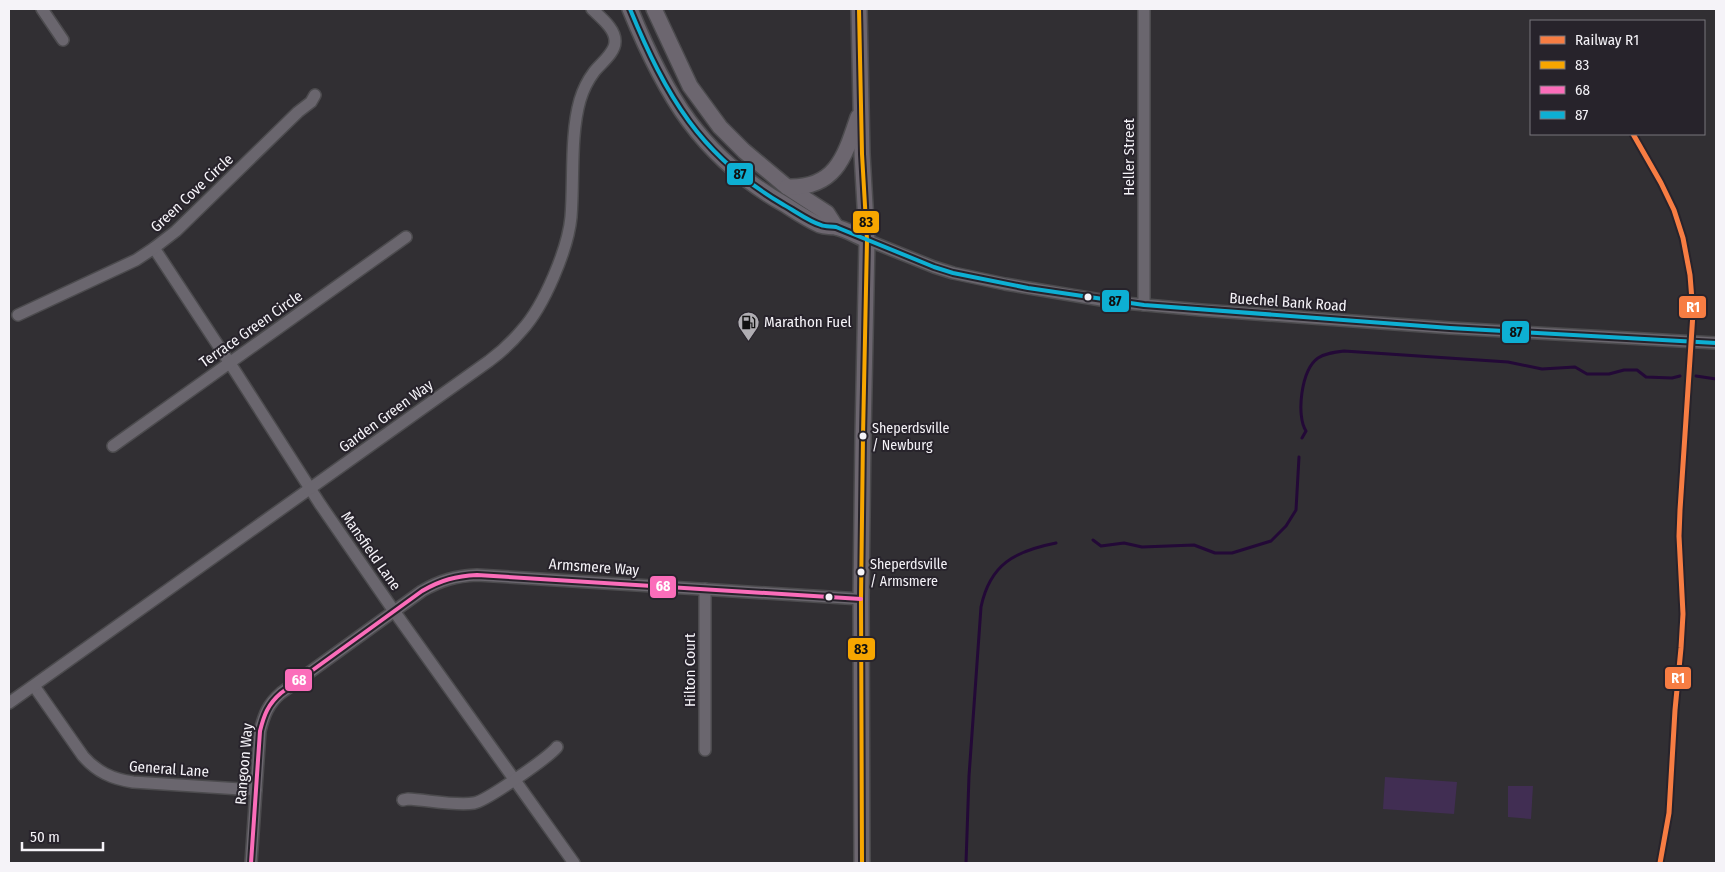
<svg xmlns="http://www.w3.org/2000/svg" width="1725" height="872" viewBox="0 0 1725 872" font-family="'Fira Sans Condensed',sans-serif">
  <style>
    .green { fill: #412e53 }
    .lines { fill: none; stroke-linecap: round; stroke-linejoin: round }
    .stream { stroke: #230937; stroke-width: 3 }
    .minor-casing { stroke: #4c4b4e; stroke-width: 14 }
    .major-casing { stroke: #4c4b4e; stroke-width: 18 }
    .minor { stroke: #6a666e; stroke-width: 11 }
    .major { stroke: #6c666f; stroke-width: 15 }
    .bus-1-casing { stroke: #27232b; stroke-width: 8 }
    .bus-2-casing { stroke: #27232b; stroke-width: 8 }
    .bus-3-casing { stroke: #27232b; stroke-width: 8 }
    .bus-1 { stroke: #f7a600; stroke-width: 4 }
    .bus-2 { stroke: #fb6dba; stroke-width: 4 }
    .bus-3 { stroke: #0dafd3; stroke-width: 4 }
    .rail-1-casing { stroke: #27232b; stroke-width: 9 }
    .rail-1 { stroke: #f77d43; stroke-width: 5 }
    .bus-dot { fill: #f5f3f8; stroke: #27232b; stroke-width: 2 }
    .labels { text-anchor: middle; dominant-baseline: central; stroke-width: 4; stroke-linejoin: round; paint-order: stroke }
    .bus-label { font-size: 14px; fill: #f5f3f8; stroke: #27232b; text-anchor: start }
    .street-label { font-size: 15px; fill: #f5f3f8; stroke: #27232b }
    .poi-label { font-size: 15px; fill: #f5f3f8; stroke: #27232b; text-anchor: start }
    .line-badge { stroke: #27232b; stroke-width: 2 }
    .badge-label { font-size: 14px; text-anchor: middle; font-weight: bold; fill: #fff }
    .pale-badge-label { font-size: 14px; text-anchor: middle; font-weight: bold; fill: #111 }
  </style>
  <rect width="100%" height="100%" fill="#312f33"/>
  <g class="green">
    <path d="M1385 777 1457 782 1454 814 1383 809Z"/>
    <path d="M1508 786H1533L1531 819 1508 817Z"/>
  </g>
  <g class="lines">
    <g class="stream">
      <path d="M1696 376 1716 379"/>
      <path d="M1302 438 1306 431C1296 416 1301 370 1318 358 1326 353 1335 352 1344 351L1508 362 1542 369 1575 367 1587 374H1609L1624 370H1637L1646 377 1672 378 1680 376"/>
      <path d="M1093 540 1101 546 1124 543 1142 547 1194 545 1215 553H1232L1271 541 1286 526 1296 510 1299 457"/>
      <path d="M966 863 969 776 981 607C990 564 1015 551 1056 543"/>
    </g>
    <defs>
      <g id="minor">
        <path d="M42 9 63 40"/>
        <path d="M867 240 934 267 953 273 1005 284 1113 302 1201 310 1450 328 1716 343"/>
        <path d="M154 248 235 371 320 504 394 611 574 863"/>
        <path d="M1144 305V9"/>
        <path d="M18 315 136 260 154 248 176 231 298 112 311 102 315 95"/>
        <path d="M113 446 406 237"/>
        <path d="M705 589V750"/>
        <path d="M34 686 83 756C97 772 112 779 133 782L256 790"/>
        <path d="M9 703 489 361C501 352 512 342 522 330 544 306 568 249 571 217 574 180 570 135 580 100 583 90 588 80 594 72 600 64 615 53 615 42 616 29 600 17 592 9"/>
        <path d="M403 800 408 799C427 800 456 806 474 803 486 801 548 758 557 747"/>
        <path d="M251 863 260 731C264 715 268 704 281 693L422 591C441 580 456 576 477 575L861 599"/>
      </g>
      <g id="major">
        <path d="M630 9C665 95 701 157 784 204 795 211 808 220 820 225 825 227 830 226 835 227 846 229 857 236 867 240"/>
        <path d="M654 9 690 86 720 127 744 151 787 187 827 213 836 227"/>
        <path d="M859 9 862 154 867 240 863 436 861 599 862 863"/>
        <path d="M787 187C836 189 845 156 858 117"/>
      </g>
    </defs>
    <use href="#minor" class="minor-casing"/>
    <use href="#major" class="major-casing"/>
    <use href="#minor" class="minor"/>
    <use href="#major" class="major"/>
    <defs>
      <path id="bus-1" d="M859 9 862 154 867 240 863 436 861 599 862 863"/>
      <path id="bus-2" d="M251 863 260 731C264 715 268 704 281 693L422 591C441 580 456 576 477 575L861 599"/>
      <path id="bus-3" d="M630 9C666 96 700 156 784 205 795 211 810 222 821 225 825 227 831 226 836 227L934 267 953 273 1028 288 1144 305 1450 328 1716 343"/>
    </defs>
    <use href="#bus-1" class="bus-1-casing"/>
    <use href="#bus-2" class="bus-2-casing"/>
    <use href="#bus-3" class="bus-3-casing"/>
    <use href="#bus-1" class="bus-1"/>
    <use href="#bus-2" class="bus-2"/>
    <use href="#bus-3" class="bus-3"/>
    <defs>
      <path id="rail-1" d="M1633 134 1661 183 1674 210 1683 238 1690 275 1693 313 1680 510 1679 536 1683 614 1681 648 1675 710 1669 813 1660 863"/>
    </defs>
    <use href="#rail-1" class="rail-1-casing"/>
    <use href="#rail-1" class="rail-1"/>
  </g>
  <defs>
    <symbol id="fuel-pin" viewBox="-11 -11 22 30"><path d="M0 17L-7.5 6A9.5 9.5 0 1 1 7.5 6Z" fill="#b0aeb3" stroke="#27232b"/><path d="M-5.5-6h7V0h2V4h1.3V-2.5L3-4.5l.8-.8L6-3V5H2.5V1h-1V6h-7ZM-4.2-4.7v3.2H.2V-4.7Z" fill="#111"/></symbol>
  </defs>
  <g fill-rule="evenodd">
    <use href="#fuel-pin" x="736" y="310" width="25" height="34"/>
  </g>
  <g class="bus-dot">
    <circle cx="1088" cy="297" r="4.5"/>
    <circle cx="863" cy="436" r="4.5"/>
    <circle cx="861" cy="572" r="4.5"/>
    <circle cx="829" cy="597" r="4.5"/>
  </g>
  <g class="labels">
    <g class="bus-label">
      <text x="872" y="428">Sheperdsville<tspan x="872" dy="17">/ Newburg</tspan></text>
      <text x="870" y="564">Sheperdsville<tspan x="870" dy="17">/ Armsmere</tspan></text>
    </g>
    <g class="street-label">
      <text transform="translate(1129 157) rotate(-90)">Heller Street</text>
      <text transform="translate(192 193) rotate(-43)">Green Cove Circle</text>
      <text transform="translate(1288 302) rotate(4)">Buechel Bank Road</text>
      <text transform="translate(251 329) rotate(-35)">Terrace Green Circle</text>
      <text transform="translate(386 416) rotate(-36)">Garden Green Way</text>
      <text transform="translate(371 551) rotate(55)">Mansfield Lane</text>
      <text transform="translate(594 567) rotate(4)">Armsmere Way</text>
      <text transform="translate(690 670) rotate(-90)">Hilton Court</text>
      <text transform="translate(244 764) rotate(-85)">Rangoon Way</text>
      <text transform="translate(169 769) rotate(4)">General Lane</text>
    </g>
    <g class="poi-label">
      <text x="764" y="322">Marathon Fuel</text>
    </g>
  </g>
  <g class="line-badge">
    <rect x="726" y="162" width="28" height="24" rx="5" fill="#0dafd3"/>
    <rect x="852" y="210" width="28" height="24" rx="5" fill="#f7a600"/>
    <rect x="1101" y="289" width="29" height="24" rx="5" fill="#0dafd3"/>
    <rect x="1678" y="295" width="29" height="24" rx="5" fill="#f77d43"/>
    <rect x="1501" y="320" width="29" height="24" rx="5" fill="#0dafd3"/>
    <rect x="649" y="575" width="28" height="24" rx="5" fill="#fb6dba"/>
    <rect x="847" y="637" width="29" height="24" rx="5" fill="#f7a600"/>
    <rect x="1664" y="666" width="28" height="24" rx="5" fill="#f77d43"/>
    <rect x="284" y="668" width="29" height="24" rx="5" fill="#fb6dba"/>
  </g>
  <g class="badge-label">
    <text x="1693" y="312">R1</text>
    <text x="663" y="591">68</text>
    <text x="1678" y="683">R1</text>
    <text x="299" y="685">68</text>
  </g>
  <g class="pale-badge-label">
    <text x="740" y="179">87</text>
    <text x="866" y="227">83</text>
    <text x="1115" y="306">87</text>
    <text x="1516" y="337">87</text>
    <text x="861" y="654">83</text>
  </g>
  <rect width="1725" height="872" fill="none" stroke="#f5f3f8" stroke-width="20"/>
  <rect x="1530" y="20" width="175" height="115" fill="#27232b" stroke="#79767d"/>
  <rect x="1540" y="36" width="25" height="8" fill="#f77d43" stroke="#79767d"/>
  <text x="1575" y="45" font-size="15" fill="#f5f3f8">Railway R1</text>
  <rect x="1540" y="61" width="25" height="8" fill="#f7a600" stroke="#79767d"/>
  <text x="1575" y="70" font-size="15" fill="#f5f3f8">83</text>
  <rect x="1540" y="86" width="25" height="8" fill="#fb6dba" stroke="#79767d"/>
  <text x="1575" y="95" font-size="15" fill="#f5f3f8">68</text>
  <rect x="1540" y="111" width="25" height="8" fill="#0dafd3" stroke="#79767d"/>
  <text x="1575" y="120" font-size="15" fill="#f5f3f8">87</text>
  <path d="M22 842v8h81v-8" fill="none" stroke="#f5f3f8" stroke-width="2.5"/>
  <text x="30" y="842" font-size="15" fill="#f5f3f8" stroke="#27232b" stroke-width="4" paint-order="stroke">50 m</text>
</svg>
